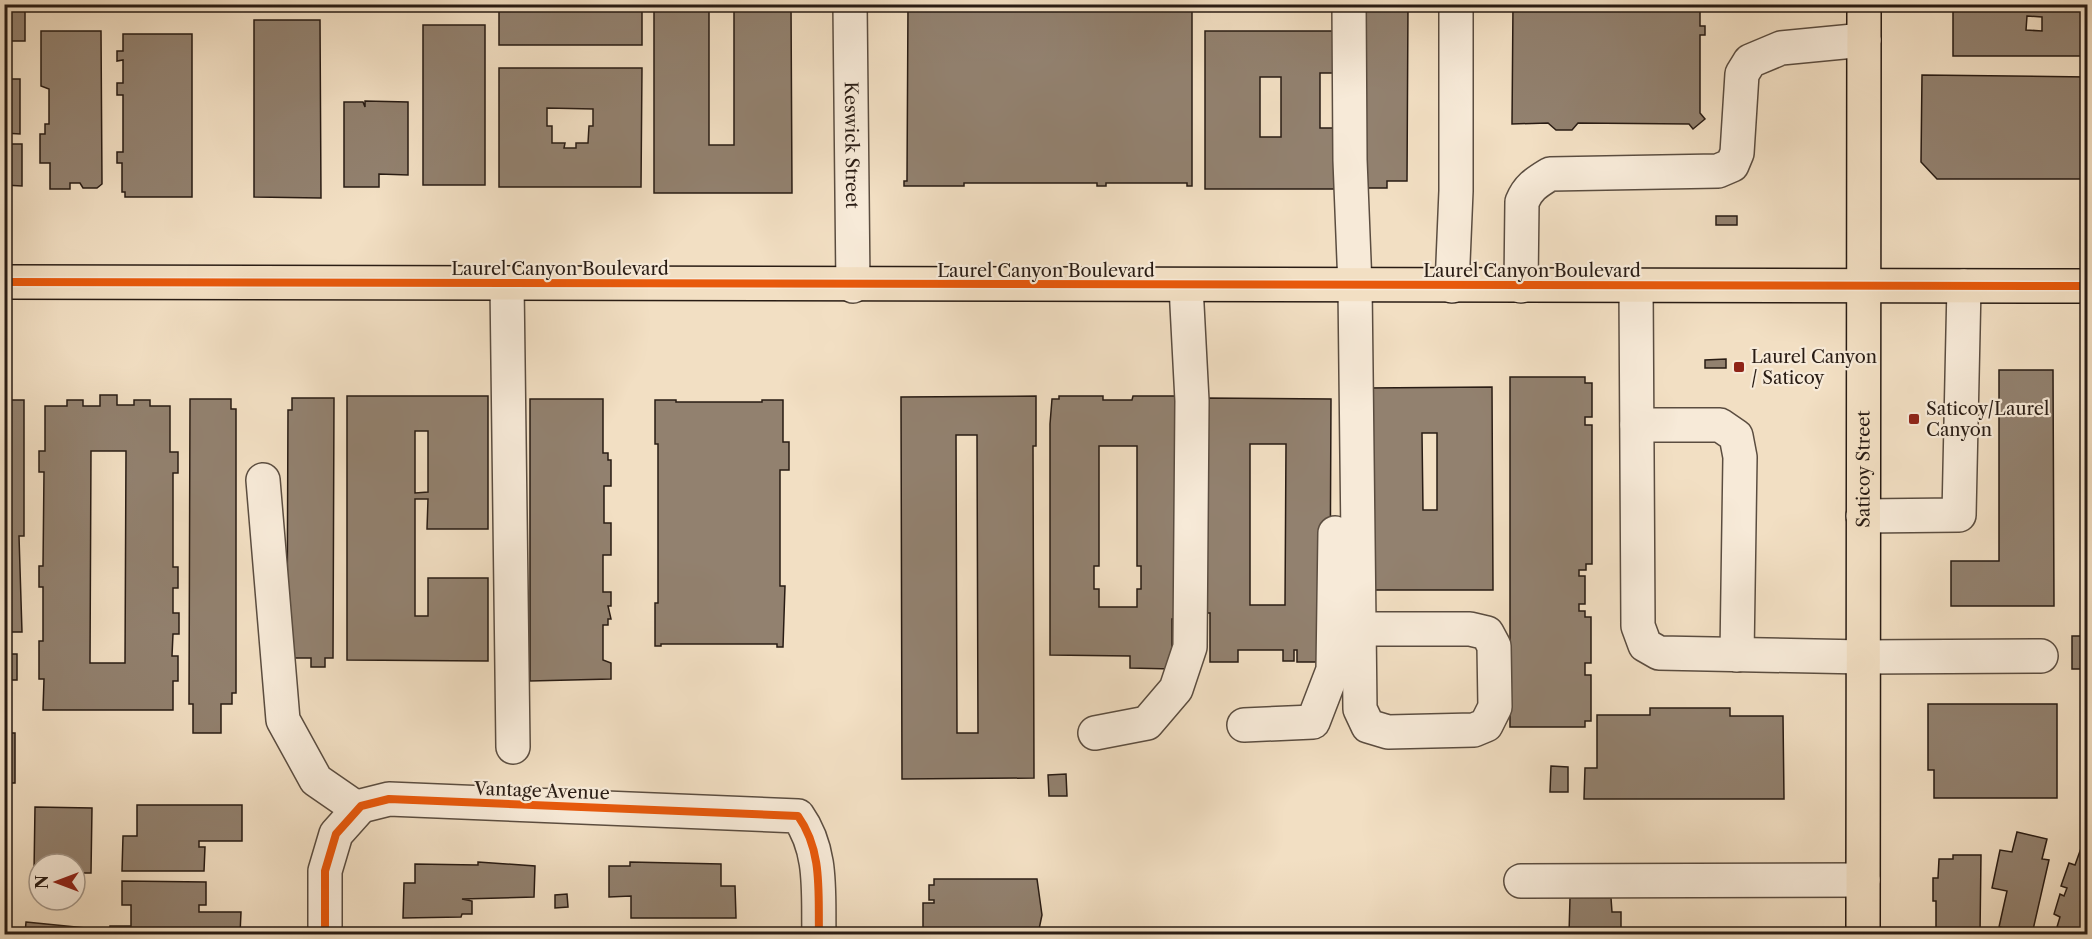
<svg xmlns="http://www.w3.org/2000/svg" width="2092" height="939" viewBox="0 0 2092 939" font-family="'Libre Caslon Text',serif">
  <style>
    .building { fill: #92816f; stroke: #291c14; stroke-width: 1.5; fill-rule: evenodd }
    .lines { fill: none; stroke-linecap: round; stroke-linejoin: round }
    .minor-casing { stroke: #5b4d40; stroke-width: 36 }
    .major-casing { stroke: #291c14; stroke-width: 36 }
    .minor { stroke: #f7ead8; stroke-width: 33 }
    .major { stroke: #f2dfc3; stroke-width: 33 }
    .cycleway-casing { stroke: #f7ead8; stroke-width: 11 }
    .cycleway { stroke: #e8590c; stroke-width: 8 }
    .poi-dot { fill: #8f2418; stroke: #f7ead8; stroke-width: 2 }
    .labels { text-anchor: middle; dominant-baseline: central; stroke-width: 4.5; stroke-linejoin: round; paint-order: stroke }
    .street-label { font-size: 18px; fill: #291c14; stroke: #f7ead8 }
    .poi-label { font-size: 18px; fill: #291c14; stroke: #f7ead8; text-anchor: start }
  </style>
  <rect width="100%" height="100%" fill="#f2dfc3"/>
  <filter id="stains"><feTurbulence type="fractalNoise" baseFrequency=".00333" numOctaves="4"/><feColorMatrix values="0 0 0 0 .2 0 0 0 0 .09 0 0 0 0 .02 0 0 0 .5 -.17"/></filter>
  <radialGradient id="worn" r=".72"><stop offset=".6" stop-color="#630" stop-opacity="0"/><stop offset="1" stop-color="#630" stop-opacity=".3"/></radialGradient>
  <g class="building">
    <rect x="4" y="4" width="21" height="37"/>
    <path d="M600 4H642V45H499V5Z"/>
    <path d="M654 4H709V145H734V4H791L792 193H654Z"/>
    <path d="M908 4H1192V186H1187V183H1106V186H1097V183H964V186H904V181H907Z"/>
    <rect x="1205" y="4" width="132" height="5"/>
    <path d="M1359 4H1408L1407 181H1387V188H1358Z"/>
    <path d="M1513 4H1700V26H1705V35H1700V113L1705 119 1693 129 1689 124 1578 123 1572 130H1556L1548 123 1512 124Z"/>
    <path d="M1953 4H2074V8H2088V56H1953ZM2027 16 2042 17V31L2026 30Z"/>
    <path d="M254 20H320L321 198 254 197Z"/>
    <rect x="423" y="25" width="62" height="160"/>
    <path d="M41 31H101L102 184 97 188H83L80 183H70V189H50V163H40V134H45V124H49V89L41 86Z"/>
    <path d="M1205 31H1338V73H1320V128H1337L1338 189H1205ZM1260 77H1281V137H1260Z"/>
    <path d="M123 34H192V197H125V192H122V163H117V152H123V95H117V83H123V60L117 61V51H123Z"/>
    <path d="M499 68H642L641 187H499ZM547 108 593 109V126H589L588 143H576V148H564L565 143H552V126H547Z"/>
    <path d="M1922 75 2088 77V179H1937L1921 162Z"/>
    <path d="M4 79H20V134L4 133Z"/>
    <path d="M365 101 408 102V175L379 174V187H344V102H363L365 107Z"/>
    <path d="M4 144H22V186L4 185Z"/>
    <rect x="1716" y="216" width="21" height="9"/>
    <path d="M1726 359V368H1705V360Z"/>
    <path d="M1999 370H2053L2054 606H1951V561H1999Z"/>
    <path d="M1510 377H1585V383H1592V417H1585V425H1592V564H1586V570H1579V576H1585V604H1579V611H1585V617H1591V663H1585V675H1591V721H1585V727H1510Z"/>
    <path d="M1492 387 1493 590H1367V388ZM1422 433H1437V510H1423Z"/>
    <path d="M100 395H117V405H134V400H150V406H170V452H178V473H173V567H178V588H173V613H179V634H173L172 656H178V681H173V710H43L44 679H39V641H43V587H39V566H43L44 472H39V451H45V406H67V400H83V406H100ZM91 451H126L125 663H90Z"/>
    <path d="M347 396H488V529H427L428 499H415V616H428V578H488V661L347 660ZM415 431H428V492L415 493Z"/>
    <path d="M1036 396V446H1033L1034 778 902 779 901 397ZM956 435H977L978 733H957Z"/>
    <path d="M1059 396H1103V400H1132L1133 396H1177L1186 619H1172V669L1130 668V656L1050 655V424L1052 399H1059ZM1099 446H1137V566H1141V589H1137V607H1099V589H1094V566H1099Z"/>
    <path d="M292 398H334L333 658H325V667H311V658H291L287 646 288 410H292Z"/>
    <path d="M1206 398 1331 399 1330 614 1325 662H1297V650H1294V661H1283V650H1238V662H1210V613H1206ZM1250 444H1286L1285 605H1250Z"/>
    <path d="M190 399H231V409H236V693H232V704H221V733H193V704H189Z"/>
    <path d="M530 399H603V453H608V460H611V486H604V523H611V555H603V592H611V606H608L611 619H608V625H603V660L611 663V679L530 681Z"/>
    <path d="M4 400H24V536H19L22 632H4Z"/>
    <path d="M655 400H676V402H762V400H783V442H789V470H780V586H785L783 647H777V644H661V646H655V603H658V444H655Z"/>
    <rect x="2072" y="636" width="16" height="33"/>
    <rect x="4" y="654" width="13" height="26"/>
    <path d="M1928 704H2057V798H1934V770H1928Z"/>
    <path d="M1650 708H1730V716H1783L1784 799H1584L1585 768H1597V715H1650Z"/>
    <path d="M4 733H15V783H6V786Z"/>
    <path d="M1551 766 1568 767V792H1550Z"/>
    <path d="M1066 774 1067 796H1049L1048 775Z"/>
    <path d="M137 805H242V841H199V847H205L204 871H122L123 836H137Z"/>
    <path d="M35 807 92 808 91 873H75V864H39V872H34Z"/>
    <path d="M2017 832 2047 839 2042 859 2049 860 2032 934 1999 927 2007 891 1992 888 2000 850 2012 852Z"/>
    <path d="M2084 840 2088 841V934L2057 927 2060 917 2054 914 2060 894 2064 896 2067 888 2061 886 2069 863 2075 865Z"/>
    <path d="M1953 855H1981L1980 934H1942V932H1936V901H1933V878H1938L1939 859H1953Z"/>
    <path d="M478 862 535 866 534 897 462 899 472 901V914H462L461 917 403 918 404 883H415V864L478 865Z"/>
    <path d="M630 862 721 864V886H735L736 918H631V896L609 897V866H630Z"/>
    <path d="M934 879H1037L1042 915 1038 934H923V903H934V900H929V885H934Z"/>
    <path d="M122 881 206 882V905H199V912H241L240 934H110V926H131V905H122Z"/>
    <path d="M567 894 568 907 555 908V895Z"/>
    <path d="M1570 898H1611L1612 912H1621V934H1569Z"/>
    <path d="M26 922 96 929 101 934H25Z"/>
  </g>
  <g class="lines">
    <defs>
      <g id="minor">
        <path id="s1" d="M850 4 853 286"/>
        <path d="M1349 4 1350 160 1355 286 1360 709 1368 726 1388 732 1474 730 1486 725 1495 707 1494 646 1487 633 1470 629H1358"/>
        <path d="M507 284 513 747"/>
        <path d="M1452 286 1456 191V4"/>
        <path d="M1521 286 1522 202C1528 187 1537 182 1550 174L1718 171 1732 165 1737 153 1742 74 1750 61 1781 48 1864 40"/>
        <path d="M1636 286 1638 626 1645 645 1659 653 1863 657 2041 656"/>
        <path d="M1637 425H1720L1736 436 1740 457 1737 655"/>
        <path d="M263 480 283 720 316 780 358 809"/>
        <path d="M1863 516 1959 515 1964 286"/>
        <path d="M1244 725 1313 722 1333 670 1335 533"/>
        <path d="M1095 733 1147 723 1176 689 1190 647 1192 401 1186 286"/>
        <path d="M1521 881 1863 880"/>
        <path d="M325 934V871L336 834 361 806 389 799 798 816C823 851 818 893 819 934"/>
      </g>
      <g id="major">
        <path d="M4 282 2088 286"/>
        <path id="s2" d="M1863 934 1864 4"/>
      </g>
    </defs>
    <use href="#minor" class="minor-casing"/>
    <use href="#major" class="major-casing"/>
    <use href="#minor" class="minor"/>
    <use href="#major" class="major"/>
    <defs>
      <g id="cycleway">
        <path d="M4 282 2088 286"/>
        <path d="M325 934V871L336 834 361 806 389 799 798 816C823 851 818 893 819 934"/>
      </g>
    </defs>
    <use href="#cycleway" class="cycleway-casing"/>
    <use href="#cycleway" class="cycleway"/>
  </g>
  <g class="poi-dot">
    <rect x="1733" y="361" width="12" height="12" rx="3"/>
    <rect x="1908" y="413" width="12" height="12" rx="3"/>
  </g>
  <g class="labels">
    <g class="street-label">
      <text stroke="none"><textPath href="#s1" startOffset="141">Keswick Street</textPath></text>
      <text x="560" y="269">Laurel Canyon Boulevard</text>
      <text x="1046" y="271">Laurel Canyon Boulevard</text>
      <text x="1532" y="271">Laurel Canyon Boulevard</text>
      <text stroke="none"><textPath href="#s2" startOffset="465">Saticoy Street</textPath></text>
      <text transform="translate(542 791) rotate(2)">Vantage Avenue</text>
    </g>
    <g class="poi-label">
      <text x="1751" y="357">Laurel Canyon<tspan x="1751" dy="21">/ Saticoy</tspan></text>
      <text x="1926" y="409">Saticoy/Laurel<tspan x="1926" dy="21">Canyon</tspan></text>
    </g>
  </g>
  <rect width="2092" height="939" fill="none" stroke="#f2dfc3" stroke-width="24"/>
  <rect x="6" y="6" width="2080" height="927" fill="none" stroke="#291c14" stroke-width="3"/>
  <rect x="12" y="12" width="2068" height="915" fill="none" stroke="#291c14" stroke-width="1.5"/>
  <g transform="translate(57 882) rotate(270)"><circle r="28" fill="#f7ead8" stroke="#a5988a" stroke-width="1.5"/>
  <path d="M0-4.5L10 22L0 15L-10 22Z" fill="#8f2418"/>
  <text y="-9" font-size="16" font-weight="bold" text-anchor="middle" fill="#291c14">N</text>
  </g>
  <rect width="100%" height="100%" filter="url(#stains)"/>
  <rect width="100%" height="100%" fill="url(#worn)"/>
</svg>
